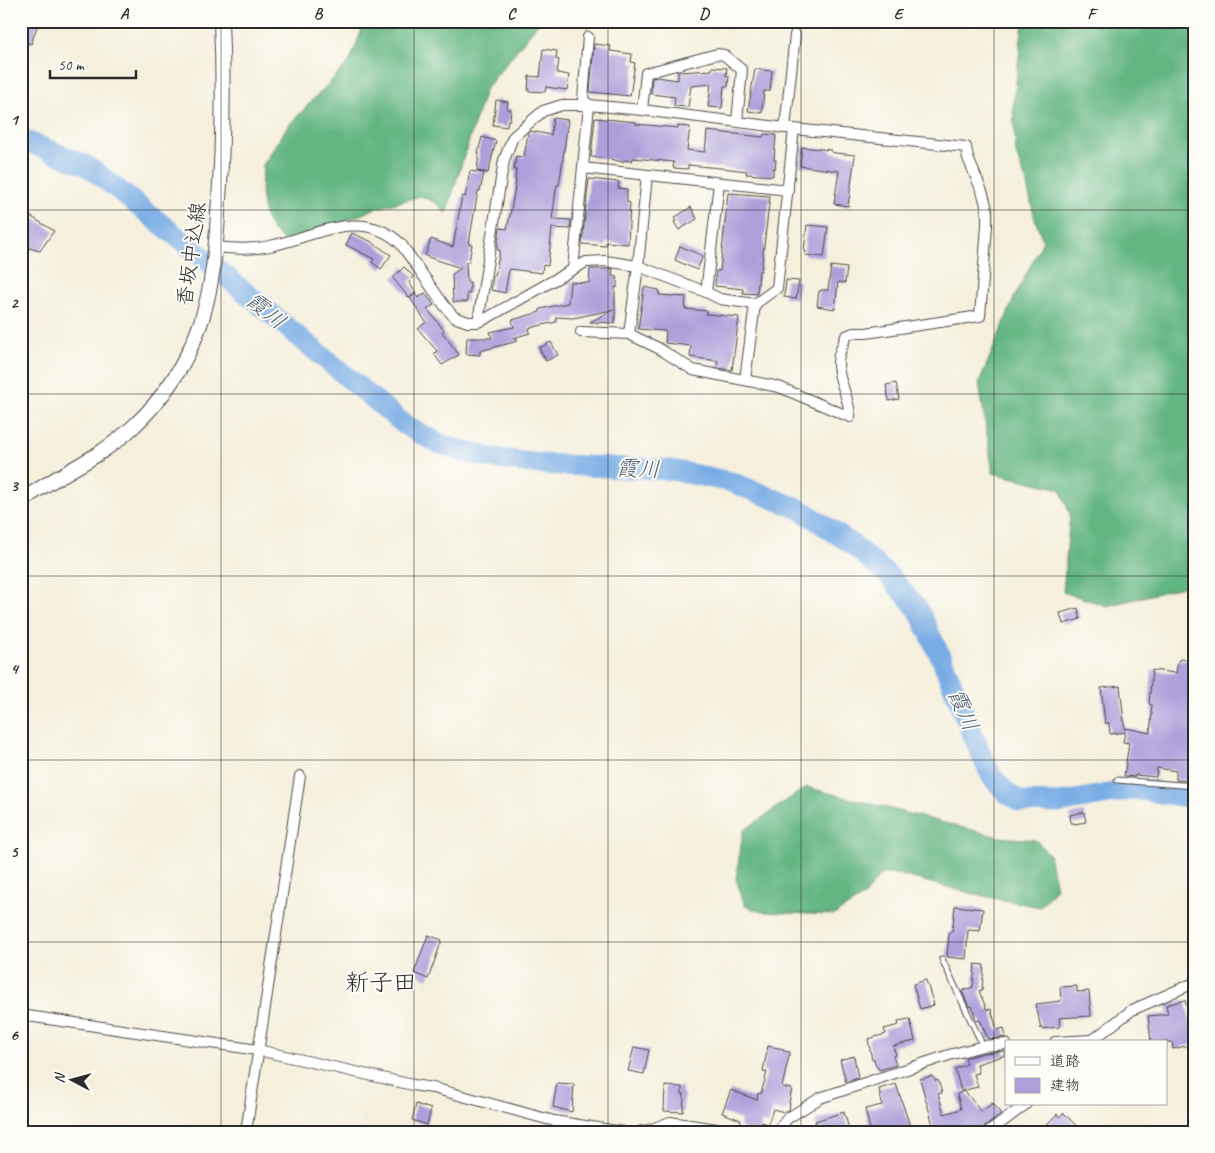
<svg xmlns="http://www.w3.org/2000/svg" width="1215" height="1153" viewBox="0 0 1215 1153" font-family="Caveat,'Klee One',sans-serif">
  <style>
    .forest { fill: #64b682; stroke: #487056 }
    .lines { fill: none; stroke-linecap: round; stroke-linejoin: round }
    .river { stroke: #78ace5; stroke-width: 21 }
    .building { fill: #ac9fda }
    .lane-casing { stroke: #494846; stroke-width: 7 }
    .street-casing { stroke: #494846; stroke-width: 12 }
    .secondary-casing { stroke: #494846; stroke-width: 16 }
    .lane { stroke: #fff; stroke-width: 5 }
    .street { stroke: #fff; stroke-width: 10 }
    .secondary { stroke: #fff; stroke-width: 14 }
    .grid { fill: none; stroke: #2b2b2b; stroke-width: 1; stroke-opacity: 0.55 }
    .labels { text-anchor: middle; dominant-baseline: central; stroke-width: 4; stroke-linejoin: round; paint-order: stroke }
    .street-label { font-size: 21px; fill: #2b2b2b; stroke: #fdfcf7 }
    .water-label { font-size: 22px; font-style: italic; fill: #46586c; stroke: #fdfcf7 }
    .quarter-label { font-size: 24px; fill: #2b2b2b; stroke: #fdfcf7 }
    .neatline { fill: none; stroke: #2b2b2b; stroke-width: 2 }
    .grid-label { font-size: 16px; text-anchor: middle; font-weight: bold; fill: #2b2b2b }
  </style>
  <rect width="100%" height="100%" fill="#fdfcf7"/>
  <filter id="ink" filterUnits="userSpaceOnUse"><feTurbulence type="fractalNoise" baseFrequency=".02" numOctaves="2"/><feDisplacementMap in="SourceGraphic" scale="10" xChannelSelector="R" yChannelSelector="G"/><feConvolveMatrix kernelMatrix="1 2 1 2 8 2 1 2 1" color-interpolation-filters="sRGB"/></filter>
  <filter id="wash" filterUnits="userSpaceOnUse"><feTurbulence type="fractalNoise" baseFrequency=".0096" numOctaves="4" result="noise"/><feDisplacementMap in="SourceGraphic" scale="20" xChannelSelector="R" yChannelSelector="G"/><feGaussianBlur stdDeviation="1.12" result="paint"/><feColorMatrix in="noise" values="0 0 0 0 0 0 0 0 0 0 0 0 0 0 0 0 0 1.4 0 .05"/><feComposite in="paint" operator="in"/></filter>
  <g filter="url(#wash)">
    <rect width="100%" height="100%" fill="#f5efdc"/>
    <g class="forest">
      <path d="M362 21H540L485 90 446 214 438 204 421 196 374 209 309 237 282 240 272 230 264 214 261 192 263 165 287 127 350 61 362 29Z"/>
      <path d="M1023 21H1194V584L1107 606 1063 592 1070 514 1060 489 993 473 979 383 1015 296 1043 241 1035 219 1026 181 1016 154 1013 108Z"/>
      <path d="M806 787 999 837 1036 840 1049 854 1056 888 1040 907 978 895 897 874H881L863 897 834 915 761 912 745 906 736 879 743 831Z"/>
    </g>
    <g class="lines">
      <path class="river" d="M21 139 85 165 97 173 194 250 405 425 436 442 455 449 491 458 541 464 672 470 731 482 800 509 853 545 890 577 918 609 943 662 980 752 992 777 1007 793 1021 802 1059 803 1135 789 1194 798"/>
    </g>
    <g id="blocks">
      <g class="building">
        <path d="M25 21H39L31 44 21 40V31Z"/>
        <path d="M594 44 611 46 610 51 632 54 631 62 635 63 630 96 590 92Z"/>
        <path d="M543 49 557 51 556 59 559 60 557 73 569 75 567 90 546 87 545 92 528 91 529 76 540 77Z"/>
        <path d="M712 67 727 68 726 76H729L728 86H724L722 108 708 107 711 84 691 86 688 107 674 106 675 97 651 94 652 78 657 77 678 80V72L712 70Z"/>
        <path d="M755 69 772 71 770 91H764L762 113 748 111Z"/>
        <path d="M496 100 508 102 507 109H511L510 120H508L507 127 493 125Z"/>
        <path d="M553 118 568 120 561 173 559 185H557L556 190 552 219 571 220 570 229 552 228 548 266 543 265 542 273 509 269 505 293 491 290 493 276H495L500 250H497L500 228 507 229 511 210 516 180 515 179 516 170H514L516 156 524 157 528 133 530 131 551 135Z"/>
        <path d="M595 118 636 122V124L678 128V126L690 127 687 150 705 152 707 131 763 137 764 134 776 135 774 160H776L775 169 773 168V176L746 174 747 171 730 169 688 165V169L673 168 674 162 633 158 632 161 624 160 623 162 610 159 591 157Z"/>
        <path d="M482 137 496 141 488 173 477 171 479 153H478Z"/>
        <path d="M802 147 831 150V152L836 153 855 155 848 206 834 204 839 171 800 166Z"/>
        <path d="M470 171 484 173 480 191H478L471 231 469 244H472L469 262H466L467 282H470V293H467V302H453L452 274 461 268 425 256 431 239 453 247 462 196 465 197Z"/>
        <path d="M589 179 619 182 618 188 627 189V202L630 203 628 244 606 242V246L582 244Z"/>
        <path d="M728 193 770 196 761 271H759L757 294 743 293V289L715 286 716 271H720Z"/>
        <path d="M691 207 697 219 679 230 674 222 676 221 674 218Z"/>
        <path d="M27 214 54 231 40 251 21 246V229Z"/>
        <path d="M807 225 828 227 824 257 805 255 806 251H804Z"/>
        <path d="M352 233 370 241 391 255 381 269 372 262 374 259 346 245Z"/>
        <path d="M680 246 703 256 697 270 675 260Z"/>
        <path d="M831 266 847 268 845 283 838 282 835 309 817 306 819 291H821V290H828Z"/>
        <path d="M404 267 414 277 409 282 416 293 409 298 393 278Z"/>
        <path d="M590 269H613L612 276H617V288L615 287V323L590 322 613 310 573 318 556 317V322L529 328 530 333 513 338H517L518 341 480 351V355L466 354 467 338H492L490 332 514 327 512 320 540 312V309L568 303 570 282 589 283Z"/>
        <path d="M786 280 799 281 796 299 784 297Z"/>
        <path d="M644 287 659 290V295L686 297 685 309 707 311 706 314 739 317 732 370 717 368 718 361 690 357 691 346 665 343 666 331 638 329Z"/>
        <path d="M425 293 434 305 427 309 444 330 442 332 459 355 442 365 434 354 437 351 418 329 426 322 410 298 415 294 418 298Z"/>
        <path d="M551 342 558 355 546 361 539 348Z"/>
        <path d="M896 383 899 399 889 401 886 385Z"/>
        <path d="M1078 608 1080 619 1063 624 1060 613Z"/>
        <path d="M1180 659 1194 661V767L1190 781 1176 780V771L1157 768 1156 777 1135 775V777L1124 776 1129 743 1123 742 1125 732 1110 734 1109 723H1105L1101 688 1120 686 1125 730 1126 728 1150 733 1152 713H1151L1152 705 1149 704 1152 670 1176 673 1178 661Z"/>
        <path d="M1084 812 1086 822 1074 824V823H1071L1070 815Z"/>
        <path d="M955 906 983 909 980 931 968 930 966 959 947 957 949 932H952Z"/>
        <path d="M428 935 442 940 428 979 414 973Z"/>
        <path d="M975 964 984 965 982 990 979 991 987 1010 991 1009 997 1030 1004 1028 1006 1037 988 1039 980 1020 976 1021 972 1006 969 1007 962 991 973 987Z"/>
        <path d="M926 980 934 1005 920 1009 913 984Z"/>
        <path d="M1077 986V992L1089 991 1091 1016 1059 1018 1060 1027 1041 1029 1036 1004 1061 1001 1060 987Z"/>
        <path d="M1185 1000 1194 1035V1044L1173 1049 1172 1042H1151L1148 1016 1168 1014 1166 1005Z"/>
        <path d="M910 1019 915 1041 893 1046 896 1055 893 1056 896 1065 879 1070 877 1066H876L874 1059 872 1060 868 1039 886 1034 884 1029 899 1025 898 1021Z"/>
        <path d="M768 1046 784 1049 783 1051 790 1052 782 1087 792 1089 789 1103H790L789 1110 784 1112 773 1109 768 1124 762 1122 759 1132H750L744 1130 740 1126 741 1120 722 1113 731 1090 757 1100 758 1093 761 1094 767 1072 763 1071Z"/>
        <path d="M634 1047 649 1050 644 1074 628 1071Z"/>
        <path d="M1005 1051 1006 1055 977 1064 979 1073 974 1074 978 1087 961 1091 955 1069 967 1064 965 1058 984 1053Z"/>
        <path d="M854 1056 858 1078 846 1082 840 1060Z"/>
        <path d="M932 1076 936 1081 938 1080 942 1093 938 1094 944 1114 961 1109 957 1094 965 1091 981 1112 993 1103 1001 1114 985 1127 982 1132H935L920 1079Z"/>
        <path d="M557 1083 574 1084 572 1112 553 1107Z"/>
        <path d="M896 1084 911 1129 902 1132H873L872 1129H870L865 1109 882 1105 879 1089Z"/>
        <path d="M665 1086 682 1087V1094H684L683 1112 664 1111Z"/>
        <path d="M416 1104 431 1109 427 1125 412 1120Z"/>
        <path d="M844 1112 850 1132H834L833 1129 818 1132 815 1121Z"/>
        <path d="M1064 1113 1082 1132H1039L1057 1114 1059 1117Z"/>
      </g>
    </g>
  </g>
  <g filter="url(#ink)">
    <use href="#blocks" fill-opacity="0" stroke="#494846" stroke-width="1"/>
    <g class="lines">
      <defs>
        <g id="lane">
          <path d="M1117 780 1194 786"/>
          <path d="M942 959 983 1046"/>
        </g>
        <g id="street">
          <path d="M642 110 646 73 717 54 724 55 742 70 737 121"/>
          <path d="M785 128 795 35"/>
          <path d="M583 168 788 190"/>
          <path d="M647 175 638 266 706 292 720 299 755 304 777 288 794 129"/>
          <path d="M216 247C235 249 251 250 270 246 314 237 361 206 401 244L444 305 454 317 468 322H478L487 318 586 262 605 261 638 266 629 334 658 348 693 370 779 387 850 417C850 396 834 376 839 355 841 349 844 342 846 336L853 333H866L980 316 987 226V209L983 194 968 158 966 147 794 129 642 110 589 105H562L543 111 513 137 504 160 478 322"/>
          <path d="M573 269 589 105 583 99 588 37"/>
          <path d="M706 292 719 183"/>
          <path d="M581 332 629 334"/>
          <path d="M745 380 755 304"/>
          <path d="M21 1015 258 1050 413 1085 433 1088 554 1121 623 1132"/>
          <path d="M1055 1042 1091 1040"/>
          <path d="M1090 1042 1132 1010 1194 983"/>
          <path d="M246 1132 300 776"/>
          <path d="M639 1132 649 1130 670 1122 737 1132"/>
          <path d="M776 1132 788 1118 820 1098 949 1055 983 1046 1006 1044"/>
          <path d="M989 1132 1026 1104"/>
        </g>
        <path id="secondary" d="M21 501C58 474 101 458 134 426 164 398 186 364 200 325 212 290 216 251 218 214 223 149 224 86 221 21"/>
      </defs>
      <use href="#lane" class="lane-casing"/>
      <use href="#street" class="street-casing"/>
      <use href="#secondary" class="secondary-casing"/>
      <use href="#lane" class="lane"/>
      <use href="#street" class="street"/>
      <use href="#secondary" class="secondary"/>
    </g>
  </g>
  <path class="grid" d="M221 21V1132M414 21V1132M608 21V1132M801 21V1132M994 21V1132M21 210H1194M21 394H1194M21 576H1194M21 760H1194M21 942H1194"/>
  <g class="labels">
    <g class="street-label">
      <text transform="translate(191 254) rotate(-82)">香坂中込線</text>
    </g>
    <g class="water-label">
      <text transform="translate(266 311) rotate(39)">霞川</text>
      <text transform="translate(638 469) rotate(2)">霞川</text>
      <text transform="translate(963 710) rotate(66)">霞川</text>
    </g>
    <g class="quarter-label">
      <text x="381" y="982">新子田</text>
    </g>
  </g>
  <rect width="1215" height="1153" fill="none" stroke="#fdfcf7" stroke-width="55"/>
  <rect x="1005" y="1040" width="162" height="65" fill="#fdfcf7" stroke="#a9a8a5"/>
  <rect x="1015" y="1057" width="25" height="8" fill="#ffffff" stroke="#a9a8a5"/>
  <text x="1050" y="1066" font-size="15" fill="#2b2b2b">道路</text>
  <rect x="1015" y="1078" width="25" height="15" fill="#ac9fda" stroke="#a9a8a5"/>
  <text x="1050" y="1090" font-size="15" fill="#2b2b2b">建物</text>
  <g transform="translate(72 1080) rotate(276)" stroke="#fdfcf7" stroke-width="4" paint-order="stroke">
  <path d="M0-4L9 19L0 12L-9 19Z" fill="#2b2b2b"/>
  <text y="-8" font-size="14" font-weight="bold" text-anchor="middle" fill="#2b2b2b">N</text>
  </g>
  <path d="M50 70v8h86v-8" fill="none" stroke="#2b2b2b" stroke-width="2.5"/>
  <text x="58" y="70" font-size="15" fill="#2b2b2b" stroke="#fdfcf7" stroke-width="4" paint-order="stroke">50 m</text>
  <rect x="28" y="28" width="1160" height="1098" class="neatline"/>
  <g class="grid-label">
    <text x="124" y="19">A</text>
    <text x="318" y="19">B</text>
    <text x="511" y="19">C</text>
    <text x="704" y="19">D</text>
    <text x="898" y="19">E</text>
    <text x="1091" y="19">F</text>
    <text x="14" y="125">1</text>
    <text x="14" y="308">2</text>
    <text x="14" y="491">3</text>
    <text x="14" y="674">4</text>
    <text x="14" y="857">5</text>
    <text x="14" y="1040">6</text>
  </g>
</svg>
